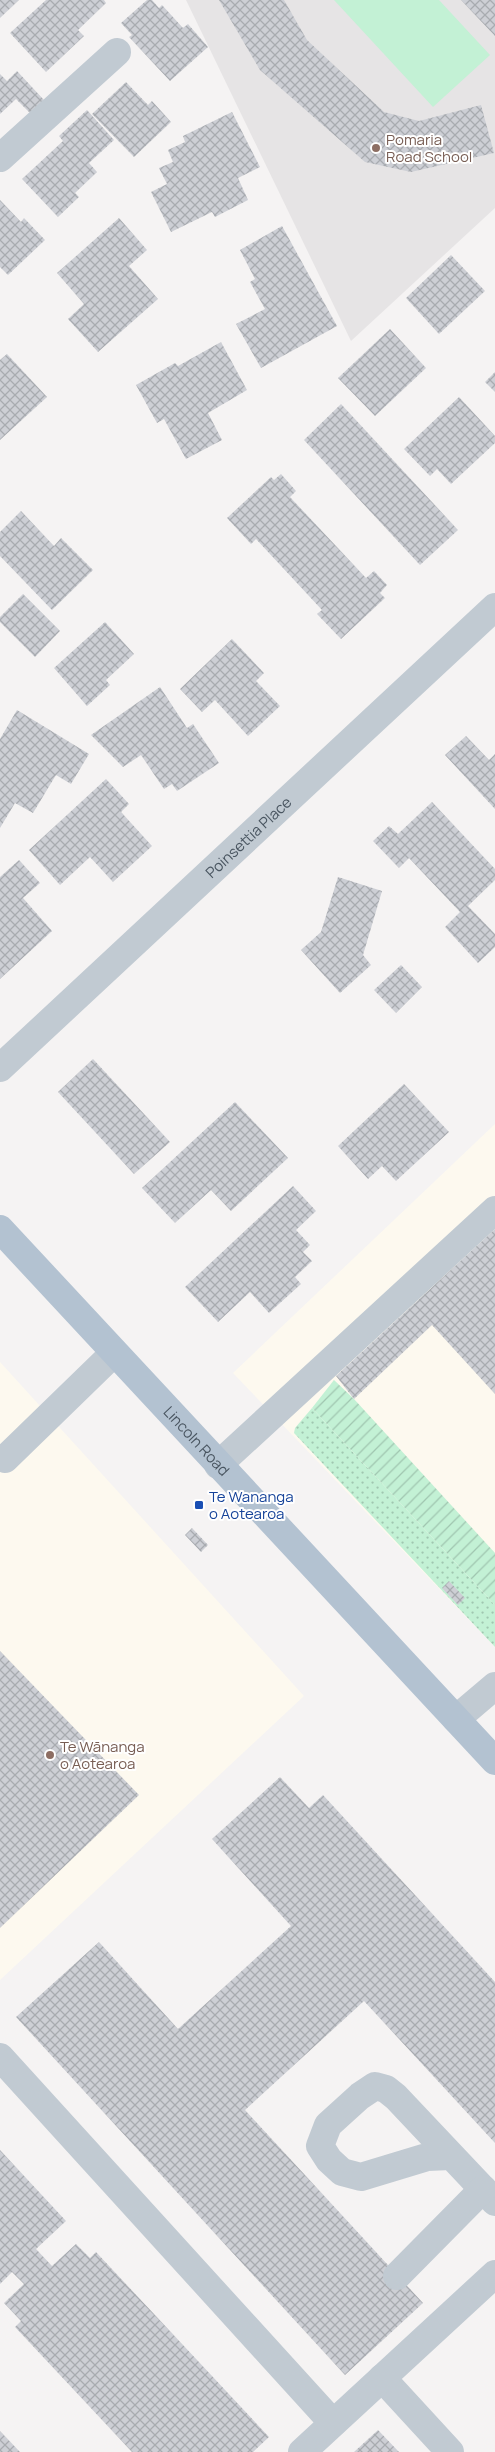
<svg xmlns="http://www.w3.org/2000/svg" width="495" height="2452" viewBox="0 0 495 2452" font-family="Manrope,sans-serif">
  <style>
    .commercial { fill: #fdf9ef }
    .education { fill: #e6e4e5 }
    .grass { fill: url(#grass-dots) }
    .park { fill: #c3f1d5 }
    .garden { fill: url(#garden-furrows) }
    .building { fill: url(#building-cross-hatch) }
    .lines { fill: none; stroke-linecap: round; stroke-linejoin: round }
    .minor { stroke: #c1cad2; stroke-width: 28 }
    .major { stroke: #b3c2d1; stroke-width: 28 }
    .education-dot { fill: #8d6e63; stroke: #fff; stroke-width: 2 }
    .transit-dot { fill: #1a4fb4; stroke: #fff; stroke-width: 2 }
    .labels { text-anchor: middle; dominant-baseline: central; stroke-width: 4; stroke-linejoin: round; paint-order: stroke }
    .education-label { font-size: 15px; fill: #785e54; stroke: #fff; text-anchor: start }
    .street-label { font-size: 15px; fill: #4a5661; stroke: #fff }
    .transit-label { font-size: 15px; fill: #164399; stroke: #fff; text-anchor: start }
  </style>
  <defs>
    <pattern id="grass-dots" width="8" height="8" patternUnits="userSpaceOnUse" patternTransform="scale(1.25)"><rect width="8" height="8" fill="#c3f1d5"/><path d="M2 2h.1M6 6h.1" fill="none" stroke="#a0c6b0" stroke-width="1.8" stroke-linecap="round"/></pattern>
    <pattern id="garden-furrows" width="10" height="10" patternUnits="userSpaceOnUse" patternTransform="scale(1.25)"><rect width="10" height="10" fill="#c3f1d5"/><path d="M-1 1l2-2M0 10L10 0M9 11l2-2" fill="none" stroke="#a0c6b0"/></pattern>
    <pattern id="building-cross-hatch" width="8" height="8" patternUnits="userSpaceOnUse" patternTransform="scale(1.25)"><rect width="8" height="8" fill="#cdcfd5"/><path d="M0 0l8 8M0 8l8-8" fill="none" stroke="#a8abb0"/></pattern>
  </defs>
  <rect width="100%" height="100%" fill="#f5f3f3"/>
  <g class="commercial">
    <path d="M495 1124V1647L233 1373Z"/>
    <path d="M0 1362 304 1696 0 1980Z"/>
  </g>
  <path class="education" d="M186 0H495V208L351 341Z"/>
  <path class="grass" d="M312 1408 495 1605V1647L294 1433 295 1428Z"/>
  <path class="park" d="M334 0H439L490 55 433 107Z"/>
  <path class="garden" d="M334 1380 354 1399 495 1553V1605L312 1408Z"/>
  <g class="building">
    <path d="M0 0H19L0 18Z"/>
    <path d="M46 0H104L106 3 78 30 84 36 46 72 10 33Z"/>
    <path d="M147 0H152L159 8 162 5 183 28 188 24 208 47 170 81 129 37 132 35 121 23Z"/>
    <path d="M219 0H284L307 40 384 112 419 121 481 105 494 153 411 172 365 162 260 70Z"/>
    <path d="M461 0H495V36Z"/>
    <path d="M17 71 44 100 30 113 16 99 0 114V74L7 81Z"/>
    <path d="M126 82 148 105 152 101 171 122 134 157 92 114Z"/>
    <path d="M87 110 114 140 89 163 97 172 75 193 79 197 58 217 22 179 63 141 59 136Z"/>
    <path d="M232 112 260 167 238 178 248 200 215 217 212 212 171 232 151 192 167 184 159 168 173 162 168 150 185 142 183 136Z"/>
    <path d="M0 200 21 222 24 218 45 240 8 275 0 267Z"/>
    <path d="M119 218 147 250 129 266 158 299 98 352 68 319 84 304 57 273Z"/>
    <path d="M282 226 337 326 261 368 236 324 265 309 250 282 255 279 240 250Z"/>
    <path d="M451 255 485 291 439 334 406 298Z"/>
    <path d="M390 329 426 368 375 416 338 378Z"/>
    <path d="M221 342 247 390 208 413 222 440 186 459 164 419 157 423 136 385 175 363 178 366Z"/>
    <path d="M7 354 47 397 0 440V360Z"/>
    <path d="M495 372V392L485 382Z"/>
    <path d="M459 397 495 436V443L451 484 437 469 430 476 404 449Z"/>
    <path d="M341 404 458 530 420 565 304 440Z"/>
    <path d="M281 474 296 491 290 497 366 578 374 571 387 585 380 593 385 598 341 639 317 614 322 610 256 539 251 544 227 518 271 477 274 480Z"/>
    <path d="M21 511 54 546 61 538 93 570 52 610 0 556V532Z"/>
    <path d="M23 594 60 631 35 657 0 622V617Z"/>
    <path d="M105 622 134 654 106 680 110 685 87 706 54 668Z"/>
    <path d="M232 639 264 673 256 681 280 706 248 736 215 700 202 712 180 689Z"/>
    <path d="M160 687 187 728 193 724 219 763 177 791 172 784 164 789 141 755 123 767 91 735Z"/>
    <path d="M17 710 89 754 71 784 56 775 33 813 15 803 0 828V739Z"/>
    <path d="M466 736 489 760 495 754V809L445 755Z"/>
    <path d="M106 779 129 804 121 812 152 846 113 882 90 857 60 885 29 850Z"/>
    <path d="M432 802 495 869V880L468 906 495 934V947L478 963 445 927 460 912 409 858 399 868 373 841 389 826 398 834Z"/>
    <path d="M19 860 40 883 23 898 52 931 0 979V877Z"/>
    <path d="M338 877 382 891 363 955 371 965 340 993 301 950 321 932Z"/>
    <path d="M401 965 422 987 396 1013 374 990Z"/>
    <path d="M93 1059 170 1142 134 1174 58 1092Z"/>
    <path d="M404 1084 449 1132 396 1181 382 1166 368 1179 338 1146Z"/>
    <path d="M235 1102 288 1158 231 1211 211 1190 175 1223 142 1188Z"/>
    <path d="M293 1186 316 1211 296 1230 310 1245 303 1252 312 1261 295 1277 301 1284 269 1313 250 1292 218 1322 185 1287Z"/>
    <path d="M495 1229V1394L432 1325 354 1399 336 1376Z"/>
    <path d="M192 1528 208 1545 201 1552 185 1535Z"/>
    <path d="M449 1581 465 1598 458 1605 442 1588Z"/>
    <path d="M0 1651 139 1795 0 1928Z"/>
    <path d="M280 1777 309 1808 323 1795 495 1982V2143L364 2001 245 2110 423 2303 345 2375 16 2017 99 1942 178 2029 291 1926 212 1839Z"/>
    <path d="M0 2150 66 2221 36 2249 52 2266 76 2244 90 2258 96 2252 269 2437 253 2452H132L15 2327 21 2321 4 2303 24 2284 12 2272 0 2284Z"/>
    <path d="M378 2430 399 2452H354Z"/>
    <path d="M0 2431 20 2452H0Z"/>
  </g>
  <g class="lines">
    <g class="minor">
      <path d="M0 158 117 52"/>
      <path id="s1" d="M0 1068 495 607"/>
      <path d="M5 1459 114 1353"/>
      <path d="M218 1465 495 1210"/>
      <path d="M456 1719 495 1686"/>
      <path d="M0 2057 333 2423"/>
      <path d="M451 2156 427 2157 361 2177 342 2172 329 2160 320 2146 328 2125 360 2096 375 2086 386 2089 396 2097 495 2202"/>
      <path d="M397 2276 483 2189"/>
      <path d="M382 2378 450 2452"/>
      <path d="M302 2452 495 2274"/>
    </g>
    <path class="major" id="s2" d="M0 1229 495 1761"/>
  </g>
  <g class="education-dot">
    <circle cx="376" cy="148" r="5"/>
    <circle cx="50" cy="1755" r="5"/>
  </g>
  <rect class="transit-dot" x="194" y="1500" width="10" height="10" rx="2.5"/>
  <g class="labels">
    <g class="education-label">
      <text x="386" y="139">Pomaria<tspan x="386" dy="17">Road School</tspan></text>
      <text x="60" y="1746">Te Wānanga<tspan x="60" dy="17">o Aotearoa</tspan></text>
    </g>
    <g class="street-label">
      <text stroke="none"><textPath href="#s1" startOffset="339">Poinsettia Place</textPath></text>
      <text stroke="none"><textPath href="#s2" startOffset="289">Lincoln Road</textPath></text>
    </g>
    <g class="transit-label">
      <text x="209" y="1496">Te Wananga<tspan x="209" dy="17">o Aotearoa</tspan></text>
    </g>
  </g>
</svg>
